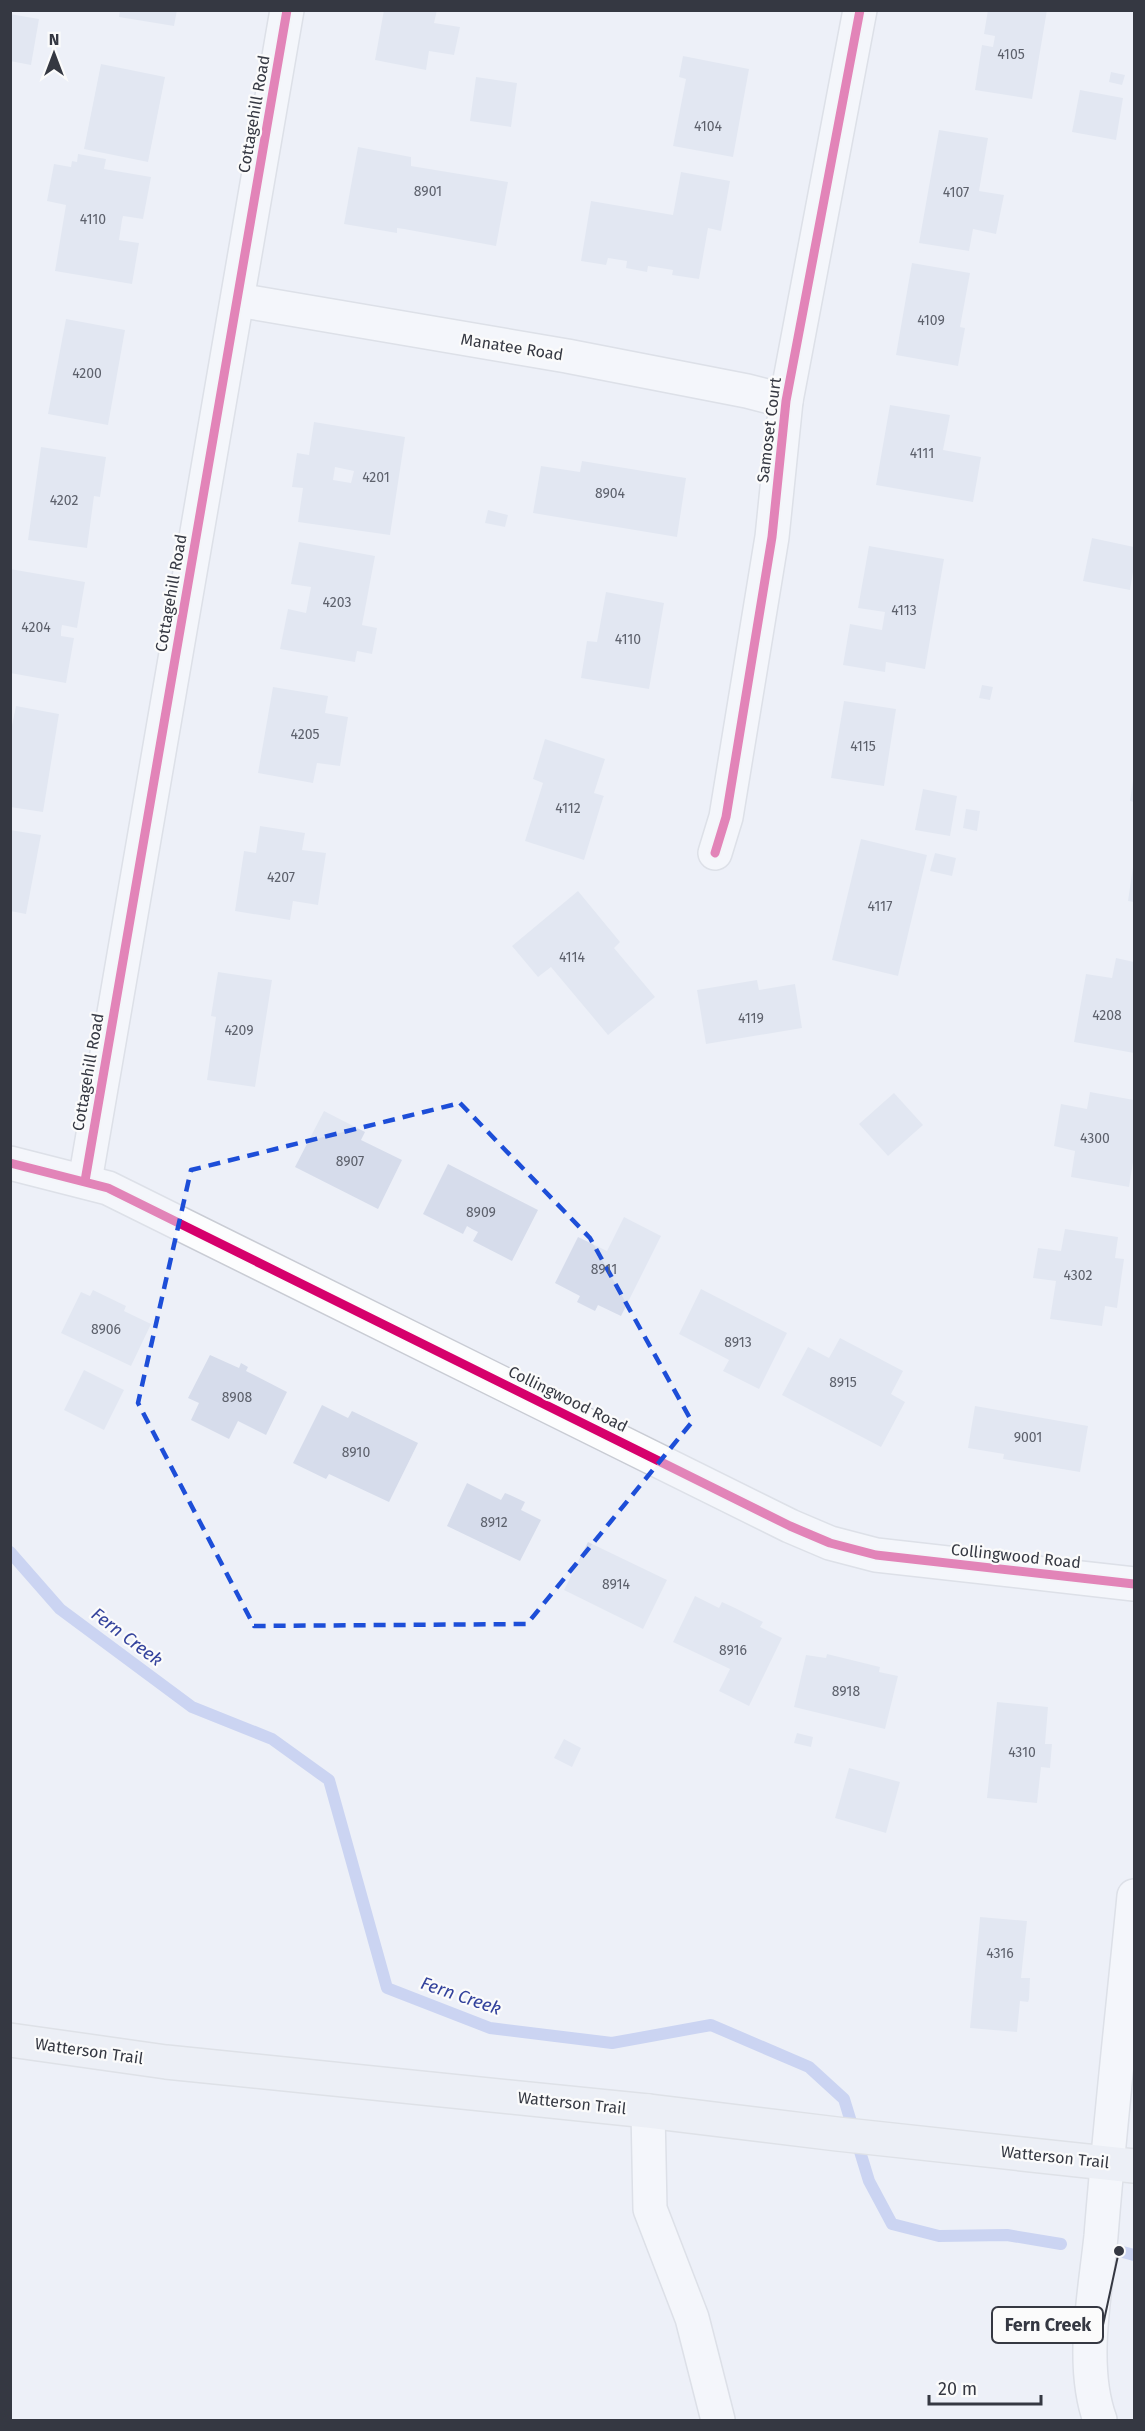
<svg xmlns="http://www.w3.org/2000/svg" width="1145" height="2431" viewBox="0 0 1145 2431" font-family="'Fira Sans',sans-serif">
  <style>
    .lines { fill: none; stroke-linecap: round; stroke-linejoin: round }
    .stream { stroke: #a3b2eb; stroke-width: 12 }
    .building { fill: #d6dceb; fill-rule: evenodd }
    .minor-casing { stroke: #c9ccd4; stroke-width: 36 }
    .major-casing { stroke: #ccced3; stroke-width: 36 }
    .minor { stroke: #fcfdfe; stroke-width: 33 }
    .major { stroke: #ebedf3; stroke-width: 33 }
    .cycleway-casing { stroke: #fbfbfb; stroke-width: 13 }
    .cycleway { stroke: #d6006c; stroke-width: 9 }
    .marked { fill: none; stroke: #1d4ed8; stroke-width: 4.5; stroke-dasharray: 12 8; stroke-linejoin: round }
    .labels { text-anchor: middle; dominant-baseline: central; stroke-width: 4.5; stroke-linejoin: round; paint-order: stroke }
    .number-label { font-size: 14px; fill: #5d616c }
    .street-label { font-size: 16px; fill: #353842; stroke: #fbfbfb }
    .water-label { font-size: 18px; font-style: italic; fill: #33429c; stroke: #fbfbfb }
    .leader { fill: none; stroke: #353842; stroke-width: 2 }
    .callout-dot { fill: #353842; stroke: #fbfbfb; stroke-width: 2 }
    .callout { fill: #fbfbfb; stroke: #353842; stroke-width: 2 }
    .callout-label { font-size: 18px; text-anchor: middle; font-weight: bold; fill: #353842 }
  </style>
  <rect width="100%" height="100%" fill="#edf0f8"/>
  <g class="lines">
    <g class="stream">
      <path d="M10 1552 60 1609 192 1707 272 1739 329 1780 387 1988 490 2028 612 2043 711 2025 809 2067 844 2099 869 2181 892 2224 939 2236 1007 2235 1061 2244"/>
      <path d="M1119 2251 1134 2255"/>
    </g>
  </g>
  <g class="building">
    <path d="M120 10H177L174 26 119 17Z"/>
    <path d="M384 10H437L434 23 460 27 454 55 429 51 426 70 375 60Z"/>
    <path d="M988 10H1047L1032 99 975 90 982 45 993 47 995 36 984 34Z"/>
    <path d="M10 14 39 19 31 65 10 61Z"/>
    <path d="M683 56 749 69 733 157 673 146 686 79 679 77Z"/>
    <path d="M101 64 165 77 148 162 84 149Z"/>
    <path d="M1111 72 1125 75 1122 85 1109 82Z"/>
    <path d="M476 77 517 83 511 127 470 121Z"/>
    <path d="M1080 90 1123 98 1116 140 1072 132Z"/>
    <path d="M939 130 988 138 979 191 1004 195 996 234 973 229 969 251 919 243Z"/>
    <path d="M358 147 411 157V166L508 182 496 246 404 229 397 228V233L344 224Z"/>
    <path d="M78 154 106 159 104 169 151 177 143 219 123 216 122 220 119 240 139 243 132 284 55 271 66 205 47 201 54 164 71 167 72 161 77 162Z"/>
    <path d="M681 172 730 181 721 231 708 228 699 279 672 275 673 270 648 266 647 272 626 268 627 261 608 258 606 265 581 261 591 201 673 215Z"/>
    <path d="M912 263 970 273 960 327 965 328 958 366 896 355Z"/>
    <path d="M66 319 125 330 108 425 48 414Z"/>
    <path d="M890 405 950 415 943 450 981 457 973 502 876 485Z"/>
    <path d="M314 422 405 437 390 535 298 522 303 488 292 487 297 453 309 455ZM335 467 354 471 351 483 333 480Z"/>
    <path d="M41 447 106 457 100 497 94 496 87 548 28 540Z"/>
    <path d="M582 461 686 478 677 537 533 513 541 466 580 472Z"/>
    <path d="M488 510 508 515 505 527 485 523Z"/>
    <path d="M1092 538 1134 547V566L1130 590 1083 581Z"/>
    <path d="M299 542 375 556 362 625 377 628 372 654 357 651 355 662 280 649 288 609 306 613 311 587 291 584Z"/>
    <path d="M869 546 944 559 925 669 886 662 885 672 843 665 850 624 882 630 885 612 858 608Z"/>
    <path d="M10 569 85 582 77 628 62 625 61 631V636L74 638 66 683 10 673Z"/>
    <path d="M606 592 664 603 649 689 581 678 587 641 597 642Z"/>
    <path d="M982 685 993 687 990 700 979 698Z"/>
    <path d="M273 687 328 696 325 713 348 717 340 766 317 763 313 783 258 773Z"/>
    <path d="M844 701 896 709 884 786 831 778Z"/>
    <path d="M16 706 59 714 43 812 10 807V736Z"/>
    <path d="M545 739 605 759 594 793 604 796 603 798 584 860 525 841 543 783 533 779Z"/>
    <path d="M1133 781H1134V802L1130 801Z"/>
    <path d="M923 789 957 796 950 836 915 830Z"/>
    <path d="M966 809 980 811 977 831 963 828Z"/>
    <path d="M260 826 305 833 302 850 326 853 318 905 293 901 290 920 235 911 244 851 256 853Z"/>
    <path d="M10 830 41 835 26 914 10 911Z"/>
    <path d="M861 839 927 855 898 976 832 960Z"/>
    <path d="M935 853 956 858 952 876 930 871Z"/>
    <path d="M1133 867H1134V902L1128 901Z"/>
    <path d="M578 891 620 942 614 948 655 997 608 1035 551 967 538 977 512 946Z"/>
    <path d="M1116 958 1134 962V1053L1074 1042 1086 974 1112 978Z"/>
    <path d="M218 972 272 980 255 1087 207 1080 216 1017 211 1016Z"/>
    <path d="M757 980 759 990 795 984 802 1028 706 1044 697 990Z"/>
    <path d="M1090 1092 1134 1100V1156L1129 1187 1071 1177 1075 1151 1054 1146 1061 1104 1087 1109Z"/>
    <path d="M894 1093 923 1125 888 1156 859 1124Z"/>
    <path d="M324 1111 365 1132 361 1140 402 1160 378 1209 295 1167Z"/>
    <path d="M448 1164 538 1210 512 1261 473 1241 478 1232 472 1229 467 1226 463 1234 423 1214Z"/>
    <path d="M624 1217 661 1236 621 1316 598 1305 595 1311 577 1302 580 1296 555 1283 578 1237 607 1251Z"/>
    <path d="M1065 1229 1118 1237 1115 1258 1124 1259 1117 1308 1105 1306 1102 1326 1050 1319 1056 1281 1033 1278 1038 1248 1061 1251Z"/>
    <path d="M701 1289 787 1333 759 1389 723 1371 729 1360 679 1334Z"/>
    <path d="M93 1290 126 1306 124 1311 151 1324 131 1366 61 1333 81 1292 90 1296Z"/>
    <path d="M840 1338 903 1371 891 1394 905 1402 881 1447 782 1395 808 1347 829 1358Z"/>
    <path d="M210 1355 239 1368 241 1363 248 1367 246 1371 287 1392 266 1435 238 1421 229 1439 191 1420 199 1403 188 1398Z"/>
    <path d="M84 1370 124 1390 104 1430 64 1410Z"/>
    <path d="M322 1405 348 1418 352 1411 418 1443 389 1502 329 1474 326 1479 293 1463Z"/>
    <path d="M975 1406 1088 1426 1080 1472 1003 1459 1004 1454 968 1448Z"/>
    <path d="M467 1483 501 1500 505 1493 510 1495 525 1502 521 1510 541 1520 520 1561 447 1526Z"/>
    <path d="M588 1542 667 1580 643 1629 564 1590Z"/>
    <path d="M695 1596 719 1608 722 1602 735 1608 763 1622 760 1627 782 1638 749 1706 719 1691 730 1669 673 1642Z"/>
    <path d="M827 1654 880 1667 879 1672 898 1676 885 1729 794 1707 806 1655 826 1658Z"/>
    <path d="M997 1702 1048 1707 1045 1744H1052L1050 1768 1041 1767 1037 1803 987 1798Z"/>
    <path d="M797 1733 813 1737 811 1747 794 1743Z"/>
    <path d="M564 1739 581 1748 572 1767 554 1758Z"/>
    <path d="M849 1768 900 1782 886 1833 835 1818Z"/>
    <path d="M980 1917 1027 1921 1021 1978H1030L1029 1999 1028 2002 1020 2001 1017 2032 970 2028Z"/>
  </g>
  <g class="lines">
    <defs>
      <g id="minor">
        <path d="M238 300 567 356 747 391 786 401"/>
        <path d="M715 853 726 817 772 537 786 401 860 10"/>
        <path d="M10 1163 108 1188 790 1526 830 1543 876 1555 1134 1584"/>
        <path d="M85 1181 287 10"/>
        <path d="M648 2111 650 2209 692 2318 718 2420"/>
        <path d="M1100 2420C1080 2365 1095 2294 1101 2236 1110 2122 1123 2009 1134 1896"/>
      </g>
      <path id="major" d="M10 2040 166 2062 648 2111 837 2134 1134 2166"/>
    </defs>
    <use href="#minor" class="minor-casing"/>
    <use href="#major" class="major-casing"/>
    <use href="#minor" class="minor"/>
    <use href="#major" class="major"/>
    <defs>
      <g id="cycleway">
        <path d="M715 853 726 817 772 537 786 401 860 10"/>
        <path d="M10 1163 108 1188 790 1526 830 1543 876 1555 1134 1584"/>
        <path d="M85 1181 287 10"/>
      </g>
    </defs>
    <use href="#cycleway" class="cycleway-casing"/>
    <use href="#cycleway" class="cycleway"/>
  </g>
  <path d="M0 0H1145V2431H0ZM460 1103 590 1238 692 1422 527 1624 254 1626 138 1403 191 1170Z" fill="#edf0f8" fill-opacity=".55" fill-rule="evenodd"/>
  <path class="marked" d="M460 1103 590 1238 692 1422 527 1624 254 1626 138 1403 191 1170Z"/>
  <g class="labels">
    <g class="number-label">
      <text x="1011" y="54">4105</text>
      <text x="708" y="126">4104</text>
      <text x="428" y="191">8901</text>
      <text x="956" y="192">4107</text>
      <text x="93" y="219">4110</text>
      <text x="931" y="320">4109</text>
      <text x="87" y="373">4200</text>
      <text x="922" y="453">4111</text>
      <text x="376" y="477">4201</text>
      <text x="610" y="493">8904</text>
      <text x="64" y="500">4202</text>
      <text x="337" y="602">4203</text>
      <text x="904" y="610">4113</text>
      <text x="36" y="627">4204</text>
      <text x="628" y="639">4110</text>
      <text x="305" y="734">4205</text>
      <text x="863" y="746">4115</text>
      <text x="568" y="808">4112</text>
      <text x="281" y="877">4207</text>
      <text x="880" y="906">4117</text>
      <text x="572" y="957">4114</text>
      <text x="1107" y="1015">4208</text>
      <text x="751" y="1018">4119</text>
      <text x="239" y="1030">4209</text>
      <text x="1095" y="1138">4300</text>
      <text x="350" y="1161">8907</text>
      <text x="481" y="1212">8909</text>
      <text x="604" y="1269">8911</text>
      <text x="1078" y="1275">4302</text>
      <text x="106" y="1329">8906</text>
      <text x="738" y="1342">8913</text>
      <text x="843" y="1382">8915</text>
      <text x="237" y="1397">8908</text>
      <text x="1028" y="1437">9001</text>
      <text x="356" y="1452">8910</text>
      <text x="494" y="1522">8912</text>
      <text x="616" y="1584">8914</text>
      <text x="733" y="1650">8916</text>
      <text x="846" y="1691">8918</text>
      <text x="1022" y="1752">4310</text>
      <text x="1000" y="1953">4316</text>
    </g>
    <g class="street-label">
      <text transform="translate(254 114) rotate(-80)">Cottagehill Road</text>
      <text transform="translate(512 347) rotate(9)">Manatee Road</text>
      <text transform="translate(769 430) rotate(-83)">Samoset Court</text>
      <text transform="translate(171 593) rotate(-80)">Cottagehill Road</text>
      <text transform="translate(88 1072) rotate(-80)">Cottagehill Road</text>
      <text transform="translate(568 1399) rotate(26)">Collingwood Road</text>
      <text transform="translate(1016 1556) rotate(6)">Collingwood Road</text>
      <text transform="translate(89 2051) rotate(8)">Watterson Trail</text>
      <text transform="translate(572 2103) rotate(6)">Watterson Trail</text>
      <text transform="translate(1055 2157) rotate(6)">Watterson Trail</text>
    </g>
    <g class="water-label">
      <text transform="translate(127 1637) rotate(37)">Fern Creek</text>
      <text transform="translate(461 1996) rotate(19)">Fern Creek</text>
    </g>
  </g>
  <path class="leader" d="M1119 2251L1103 2325"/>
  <circle class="callout-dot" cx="1119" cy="2251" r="6"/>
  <rect class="callout" x="992" y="2307" width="111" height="36" rx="6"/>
  <g class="callout-label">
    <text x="1048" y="2331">Fern Creek</text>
  </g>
  <rect width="1145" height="2431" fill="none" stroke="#353842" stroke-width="24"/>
  <g transform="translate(54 54)" stroke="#fbfbfb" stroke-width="4.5" paint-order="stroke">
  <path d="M0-4.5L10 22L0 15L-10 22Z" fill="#353842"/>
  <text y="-9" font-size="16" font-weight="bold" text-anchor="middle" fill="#353842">N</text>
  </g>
  <path d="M929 2395v9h112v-9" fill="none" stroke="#353842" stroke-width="3"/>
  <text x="938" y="2395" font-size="18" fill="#353842" stroke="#fbfbfb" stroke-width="4.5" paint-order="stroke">20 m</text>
</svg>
